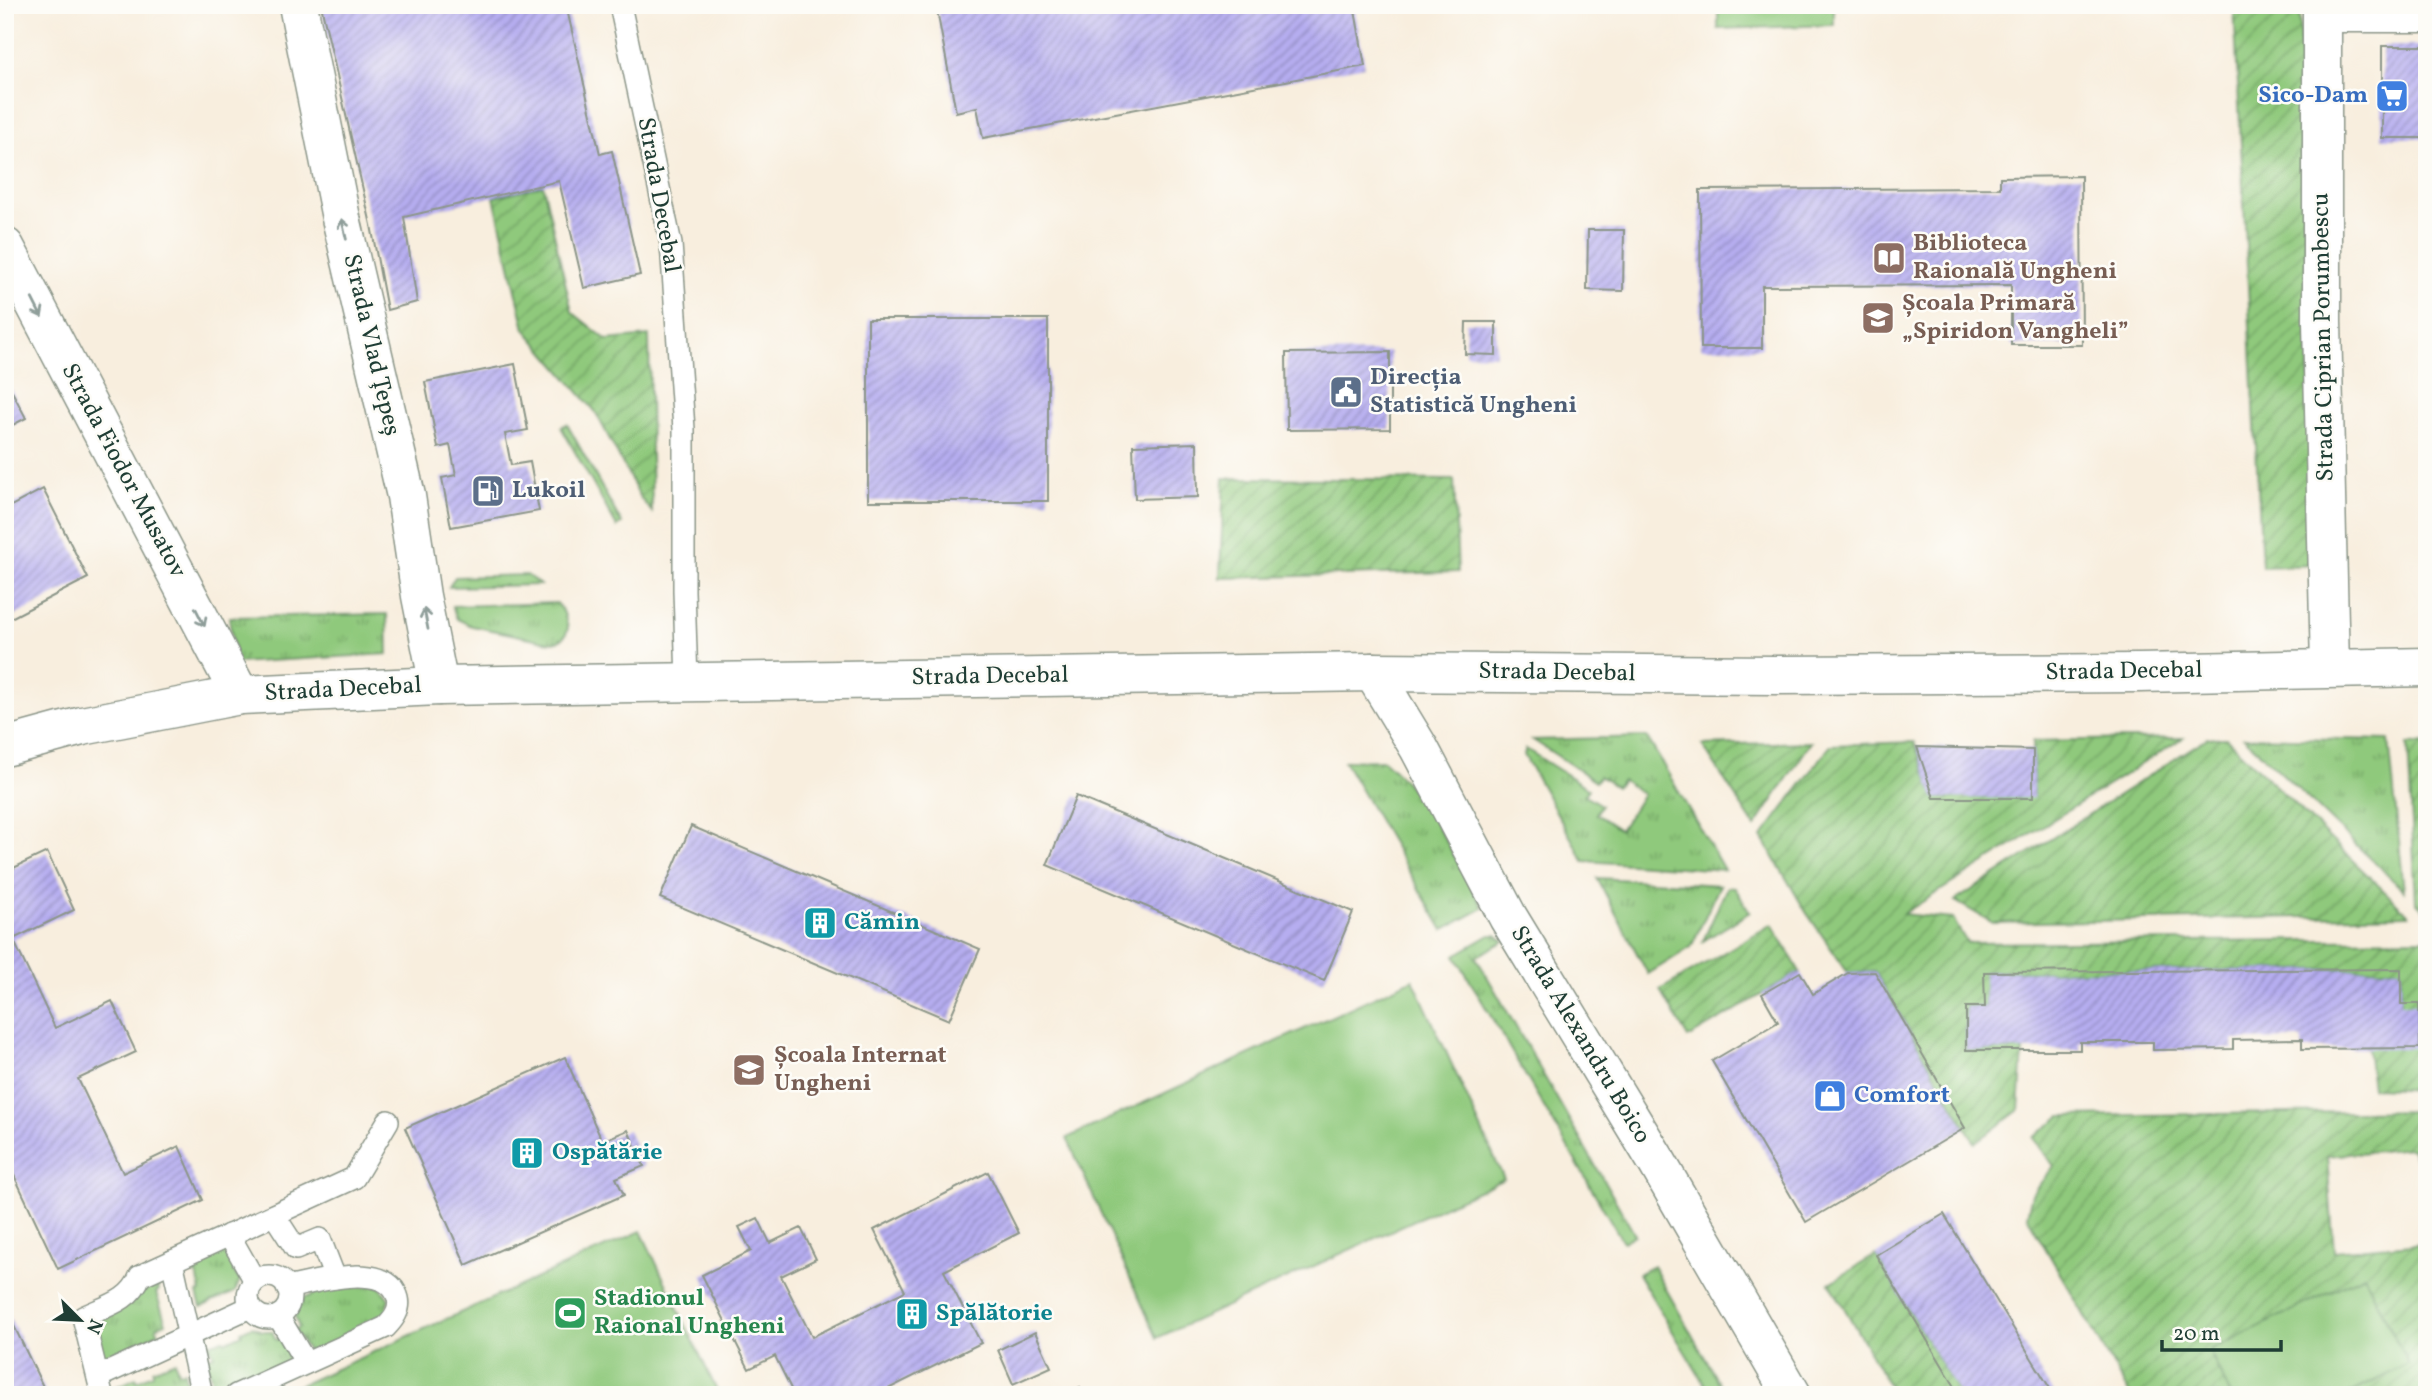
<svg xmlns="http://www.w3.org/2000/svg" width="2432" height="1400" viewBox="0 0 2432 1400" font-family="Vollkorn,serif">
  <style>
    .grass { fill: url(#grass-tufts); stroke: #578358; stroke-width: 2 }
    .garden { fill: url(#garden-furrows); stroke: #578358; stroke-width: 2 }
    .pitch { fill: #8fc97c; stroke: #578358; stroke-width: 2 }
    .building { fill: url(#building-hatch) }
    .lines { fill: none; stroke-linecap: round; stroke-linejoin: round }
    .lane-casing { stroke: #8c9689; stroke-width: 24 }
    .street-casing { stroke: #8c9689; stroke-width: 41 }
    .secondary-casing { stroke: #8c9689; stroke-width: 41 }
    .lane { stroke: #fff; stroke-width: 21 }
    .street { stroke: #fff; stroke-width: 38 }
    .secondary { stroke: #fff; stroke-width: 38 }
    .oneway { stroke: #8f9e9a }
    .labels { text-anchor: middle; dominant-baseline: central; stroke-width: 5; stroke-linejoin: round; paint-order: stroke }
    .shop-label { font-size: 24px; font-weight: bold; fill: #366cbe; stroke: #fdfcf7; text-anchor: end }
    .street-label { font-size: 24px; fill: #1f3d34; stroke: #fdfcf7 }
    .education-label { font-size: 24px; font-weight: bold; fill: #785e54; stroke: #fdfcf7; text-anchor: start }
    .service-label { font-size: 24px; font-weight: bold; fill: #4e5e75; stroke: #fdfcf7; text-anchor: start }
    .culture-label { font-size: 24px; font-weight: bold; fill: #0d838f; stroke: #fdfcf7; text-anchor: start }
    .leisure-label { font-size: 24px; font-weight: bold; fill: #27864d; stroke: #fdfcf7; text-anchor: start }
  </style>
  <defs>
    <pattern id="grass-tufts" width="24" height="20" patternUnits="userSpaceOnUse" patternTransform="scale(1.75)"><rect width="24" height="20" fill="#8fc97c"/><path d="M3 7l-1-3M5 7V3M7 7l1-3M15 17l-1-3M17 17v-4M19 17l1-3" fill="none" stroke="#74a466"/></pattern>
    <pattern id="garden-furrows" width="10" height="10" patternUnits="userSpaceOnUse" patternTransform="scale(1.75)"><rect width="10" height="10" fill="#8fc97c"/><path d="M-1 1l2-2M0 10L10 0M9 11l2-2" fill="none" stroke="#74a466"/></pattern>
    <pattern id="building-hatch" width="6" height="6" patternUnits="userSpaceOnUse" patternTransform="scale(1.75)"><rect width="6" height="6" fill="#b6adf0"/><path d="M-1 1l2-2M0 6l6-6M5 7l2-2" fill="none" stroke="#938ec3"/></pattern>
  </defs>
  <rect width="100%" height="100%" fill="#fdfcf7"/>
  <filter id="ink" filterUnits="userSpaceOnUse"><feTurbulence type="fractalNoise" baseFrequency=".0143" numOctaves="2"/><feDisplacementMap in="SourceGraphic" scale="14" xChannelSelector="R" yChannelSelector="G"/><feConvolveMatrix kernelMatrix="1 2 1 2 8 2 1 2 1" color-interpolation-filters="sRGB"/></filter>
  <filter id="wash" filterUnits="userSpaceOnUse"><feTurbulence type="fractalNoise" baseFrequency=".00686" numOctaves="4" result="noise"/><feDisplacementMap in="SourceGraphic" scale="28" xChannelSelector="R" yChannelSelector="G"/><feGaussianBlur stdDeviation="1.57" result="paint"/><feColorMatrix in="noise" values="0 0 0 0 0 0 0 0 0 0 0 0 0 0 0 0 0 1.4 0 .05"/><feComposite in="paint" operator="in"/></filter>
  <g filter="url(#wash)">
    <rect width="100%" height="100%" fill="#f8eede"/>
    <g class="grass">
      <path d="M567 424 622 524 617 527 561 427Z"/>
      <path d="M527 575 540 585 449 587 455 577Z"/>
      <path d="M557 603 564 613 568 628C565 639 561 642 549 642L472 626 457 619 452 606Z"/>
      <path d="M387 614 388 654 236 663 229 617Z"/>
      <path d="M1647 737 1724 870 1584 861 1524 755 1526 749 1589 789 1585 795 1601 805 1596 814 1620 830 1643 794 1622 780 1616 787 1599 776 1596 781 1533 740Z"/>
      <path d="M2244 737 2389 740 2404 891Z"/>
      <path d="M1383 760C1428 797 1454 857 1483 908L1443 930 1344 761Z"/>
      <path d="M1597 878 1720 885 1691 947 1648 974Z"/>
      <path d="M1727 887 1735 888 1750 912 1703 941Z"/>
      <path d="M1490 935H1497L1504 941 1476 957 1635 1235 1623 1242 1455 955Z"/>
      <path d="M224 1248 238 1267 233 1271 240 1280 235 1292 201 1307 197 1293 201 1292 197 1274H193L191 1267 200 1263 198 1256Z"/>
      <path d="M1653 1266 1726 1395H1711L1638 1274Z"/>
      <path d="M354 1282 379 1286 389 1299 386 1316 311 1355 294 1330 299 1327 295 1317 302 1298 312 1296V1290Z"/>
      <path d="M157 1283 159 1290 156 1293 166 1323 156 1327 159 1333 102 1360 93 1319Z"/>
      <path d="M252 1326 262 1331H272L276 1340 283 1337 293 1362 221 1395 215 1394 206 1358 214 1355 209 1344 223 1339 225 1342 242 1334 241 1331Z"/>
      <path d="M175 1361 178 1372 184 1371 190 1395H114V1388L136 1378 137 1381 153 1374V1370Z"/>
    </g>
    <g class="garden">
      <path d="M2234 5H2299L2315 565 2262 567Z"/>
      <path d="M543 185 572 312 607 340 649 336 652 512 641 499 595 411 525 329 494 197Z"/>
      <path d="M1224 478 1454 480 1458 572 1220 578Z"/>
      <path d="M2183 738 1903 914 1953 919 1967 943 2427 939V1090L2372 1088 2367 1048 2401 1004V969L1985 972V1007H1966V1050H2023L2019 1110 1975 1143 1875 972 1848 973 1806 912 1762 837 1831 745 1914 742 1935 798 2033 797V741Z"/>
      <path d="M2207 738H2226L2409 915 1993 923 1955 901Z"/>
      <path d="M1811 742 1755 827 1702 745Z"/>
      <path d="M2427 743V912L2416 902 2408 744Z"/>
      <path d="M1772 924 1800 972 1688 1038 1660 990Z"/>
      <path d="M2427 1111V1180H2425L2411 1148 2327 1156 2334 1251 2424 1243 2427 1218V1395H2130L2027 1216 2032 1194 2054 1166 2033 1138 2061 1116Z"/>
      <path d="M1876 1255 1960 1395H1894L1830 1283Z"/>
    </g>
    <g class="pitch">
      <path d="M1718 5H1834V25L1718 29Z"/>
      <path d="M1413 979 1504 1179 1157 1338 1067 1138Z"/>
      <path d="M641 1231 719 1395H278Z"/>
      <path d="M2364 1275 2408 1364 2347 1395H2231L2209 1351Z"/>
    </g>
    <g id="blocks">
      <g class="building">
        <path d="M321 5H566L600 154 612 151 640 275 584 288 559 181 404 217 417 302 387 310 371 225Z"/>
        <path d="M936 5H1354L1365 66 983 138 977 107 956 112Z"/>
        <rect x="2382" y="46" width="45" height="92"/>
        <path d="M2081 176 2082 345H2011V285L1762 286V348H1701L1700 190 2000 188V177Z"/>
        <path d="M1588 230H1624L1623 291 1587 290Z"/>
        <rect x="868" y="319" width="180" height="182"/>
        <path d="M1466 322H1496V355L1465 354Z"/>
        <path d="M1390 352V429L1287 430 1286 353Z"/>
        <path d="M515 364 528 430 505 434 511 465 530 462 539 511 451 527 442 478 456 475 450 445 438 448 425 382Z"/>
        <path d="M5 378 26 418 5 429Z"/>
        <path d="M1197 443 1198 497 1135 499 1133 445Z"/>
        <path d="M43 489 88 578 5 621V509Z"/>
        <path d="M1917 747 2033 750V798H1934Z"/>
        <path d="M1076 796 1353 912 1324 981 1047 865Z"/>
        <path d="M691 826 980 949 949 1020 660 898Z"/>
        <path d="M47 852 74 910 13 939 55 1028 112 1001 136 1052 78 1079 123 1173 179 1146 203 1200 58 1269 5 1156V872Z"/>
        <path d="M2401 969V1004H2419L2420 1048 2302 1049V1039L2233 1040V1049L2153 1050V1042H2080V1050H1966V1007H1985L1984 972Z"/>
        <path d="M1800 972 1813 994 1848 973 1875 972 1965 1128 1806 1222 1712 1061 1778 1022 1762 994Z"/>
        <path d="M565 1057 602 1141 628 1130 644 1166 616 1178 624 1195 466 1265 405 1128Z"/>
        <path d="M988 1172 1019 1233 944 1271 981 1343 876 1395H794L775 1356 749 1369 702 1275 751 1251 739 1227 758 1218 770 1243 801 1228 816 1259 781 1276 812 1337 905 1291 874 1230Z"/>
        <path d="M1944 1214 1976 1267 2054 1395H1960L1876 1255Z"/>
        <path d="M5 1307 47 1395H5Z"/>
        <path d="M1035 1332 1051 1367 1013 1384 998 1350Z"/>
        <path d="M1080 1387 1083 1395H1062Z"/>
      </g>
    </g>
  </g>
  <g filter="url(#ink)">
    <use href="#blocks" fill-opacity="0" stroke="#8c9689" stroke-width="2"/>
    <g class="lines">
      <defs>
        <g id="lane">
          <path d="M620 5 671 244 684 429V591L687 681"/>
          <path d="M274 1215 296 1249 320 1239 335 1278"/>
          <path d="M229 1235 255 1281"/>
          <path d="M172 1261 202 1395"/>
          <circle cx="269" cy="1297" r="21"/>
          <path d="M278 1316 306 1363"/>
          <path d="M98 1377 250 1307"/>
          <path d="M102 1395 83 1317C106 1306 131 1301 140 1276L354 1178 388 1121"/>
          <path d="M236 1395 386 1327C395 1318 403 1307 396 1293 380 1262 315 1282 287 1288"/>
        </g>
        <g id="street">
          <path d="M298 5 341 218 406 496 421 596 439 686"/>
          <path d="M2322 5V321L2330 668"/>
          <path d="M2323 13H2427"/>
          <path d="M5 247 240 695"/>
          <path d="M1373 672 1419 748 1508 917 1657 1162 1792 1395"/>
        </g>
        <path id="secondary" d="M5 747 82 726 240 695 439 686 1373 672 1776 675 2139 673 2427 667"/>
      </defs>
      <use href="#lane" class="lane-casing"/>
      <use href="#street" class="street-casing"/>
      <use href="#secondary" class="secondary-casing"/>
      <use href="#lane" class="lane"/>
      <use href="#street" class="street"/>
      <use href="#secondary" class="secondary"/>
    </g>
    <defs><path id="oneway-shaft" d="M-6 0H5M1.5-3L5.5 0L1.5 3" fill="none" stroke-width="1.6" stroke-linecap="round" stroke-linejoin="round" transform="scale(1.75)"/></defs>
    <g class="oneway">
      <use href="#oneway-shaft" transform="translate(344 229) rotate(-103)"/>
      <use href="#oneway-shaft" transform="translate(37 308) rotate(63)"/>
      <use href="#oneway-shaft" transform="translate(200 617) rotate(63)"/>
      <use href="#oneway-shaft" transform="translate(426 619) rotate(-101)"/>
    </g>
  </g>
  <defs>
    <symbol id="supermarket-square" viewBox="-11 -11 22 22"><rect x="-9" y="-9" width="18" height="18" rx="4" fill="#3f7fe0" stroke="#fdfcf7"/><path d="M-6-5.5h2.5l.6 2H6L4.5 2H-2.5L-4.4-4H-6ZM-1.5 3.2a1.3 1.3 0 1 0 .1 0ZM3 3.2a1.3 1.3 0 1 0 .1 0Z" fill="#fff"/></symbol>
    <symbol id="library-square" viewBox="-11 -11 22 22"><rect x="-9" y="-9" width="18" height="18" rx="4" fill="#8d6e63" stroke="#fdfcf7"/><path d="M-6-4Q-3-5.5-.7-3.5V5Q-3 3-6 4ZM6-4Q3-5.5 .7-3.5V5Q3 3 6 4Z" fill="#fff"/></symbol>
    <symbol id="school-square" viewBox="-11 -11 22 22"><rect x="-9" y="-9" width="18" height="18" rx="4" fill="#8d6e63" stroke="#fdfcf7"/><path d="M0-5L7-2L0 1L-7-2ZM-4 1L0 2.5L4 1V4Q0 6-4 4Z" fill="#fff"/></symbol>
    <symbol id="civic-square" viewBox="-11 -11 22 22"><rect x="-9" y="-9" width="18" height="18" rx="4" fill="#5c6f8a" stroke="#fdfcf7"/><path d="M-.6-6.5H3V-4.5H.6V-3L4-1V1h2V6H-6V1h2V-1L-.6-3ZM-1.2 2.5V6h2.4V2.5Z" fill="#fff"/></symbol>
    <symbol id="fuel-square" viewBox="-11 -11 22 22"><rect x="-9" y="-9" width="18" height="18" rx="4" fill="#5c6f8a" stroke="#fdfcf7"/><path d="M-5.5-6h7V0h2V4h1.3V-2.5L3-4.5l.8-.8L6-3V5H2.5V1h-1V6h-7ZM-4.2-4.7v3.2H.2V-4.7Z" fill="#fff"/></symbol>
    <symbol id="building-square" viewBox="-11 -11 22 22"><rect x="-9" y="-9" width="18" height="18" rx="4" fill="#0f9aa8" stroke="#fdfcf7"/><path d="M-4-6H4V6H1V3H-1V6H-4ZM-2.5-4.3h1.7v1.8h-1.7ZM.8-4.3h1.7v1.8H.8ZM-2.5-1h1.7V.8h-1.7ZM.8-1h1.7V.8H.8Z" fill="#fff"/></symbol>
    <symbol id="shop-square" viewBox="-11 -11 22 22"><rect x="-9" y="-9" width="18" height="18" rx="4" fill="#3f7fe0" stroke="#fdfcf7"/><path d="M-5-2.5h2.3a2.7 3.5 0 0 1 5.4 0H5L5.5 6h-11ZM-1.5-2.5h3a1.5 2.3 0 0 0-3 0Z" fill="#fff"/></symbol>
    <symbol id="stadium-square" viewBox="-11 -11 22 22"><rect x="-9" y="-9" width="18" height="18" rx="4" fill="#2e9e5b" stroke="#fdfcf7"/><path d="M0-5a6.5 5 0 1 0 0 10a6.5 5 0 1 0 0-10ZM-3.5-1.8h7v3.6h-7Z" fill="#fff"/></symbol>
  </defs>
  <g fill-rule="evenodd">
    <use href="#supermarket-square" x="2373" y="77" width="38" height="38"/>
    <use href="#library-square" x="1870" y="239" width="38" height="38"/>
    <use href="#school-square" x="1859" y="299" width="38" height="38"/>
    <use href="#civic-square" x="1327" y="373" width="38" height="38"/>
    <use href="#fuel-square" x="469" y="472" width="38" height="38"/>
    <use href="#building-square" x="801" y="904" width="38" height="38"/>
    <use href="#school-square" x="730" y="1051" width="38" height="38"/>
    <use href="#shop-square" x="1811" y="1077" width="38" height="38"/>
    <use href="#building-square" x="508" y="1134" width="38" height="38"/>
    <use href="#stadium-square" x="551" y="1294" width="38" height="38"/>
    <use href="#building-square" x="893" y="1295" width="38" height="38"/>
  </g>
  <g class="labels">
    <g class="shop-label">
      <text x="2368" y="96">Sico-Dam</text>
      <text x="1854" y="1096" text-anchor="start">Comfort</text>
    </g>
    <g class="street-label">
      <text transform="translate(658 195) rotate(80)">Strada Decebal</text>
      <text transform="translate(2324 337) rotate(-91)">Strada Ciprian Porumbescu</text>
      <text transform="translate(371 345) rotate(77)">Strada Vlad Ţepeș</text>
      <text transform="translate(123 471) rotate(62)">Strada Fiodor Musatov</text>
      <text transform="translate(2124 672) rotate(-1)">Strada Decebal</text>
      <text transform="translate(1557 673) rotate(1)">Strada Decebal</text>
      <text transform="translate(990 677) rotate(-1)">Strada Decebal</text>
      <text transform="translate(343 690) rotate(-3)">Strada Decebal</text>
      <text transform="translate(1580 1035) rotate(59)">Strada Alexandru Boico</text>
    </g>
    <g class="education-label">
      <text x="1913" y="244">Biblioteca<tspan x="1913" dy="28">Raională Ungheni</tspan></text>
      <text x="1902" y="304">Școala Primară<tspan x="1902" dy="28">„Spiridon Vangheli”</tspan></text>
      <text x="774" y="1056">Școala Internat<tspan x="774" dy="28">Ungheni</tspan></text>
    </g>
    <g class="service-label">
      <text x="1370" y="378">Direcția<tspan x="1370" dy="28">Statistică Ungheni</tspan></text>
      <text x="512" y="491">Lukoil</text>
    </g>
    <g class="culture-label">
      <text x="844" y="923">Cămin</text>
      <text x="552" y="1153">Ospătărie</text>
      <text x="936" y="1314">Spălătorie</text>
    </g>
    <g class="leisure-label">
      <text x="594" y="1299">Stadionul<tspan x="594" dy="28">Raional Ungheni</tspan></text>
    </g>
  </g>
  <rect width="2432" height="1400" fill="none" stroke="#fdfcf7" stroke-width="28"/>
  <g transform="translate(80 1320) rotate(114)" stroke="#fdfcf7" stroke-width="5" paint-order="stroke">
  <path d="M0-5L12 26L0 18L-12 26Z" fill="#1f3d34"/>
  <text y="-10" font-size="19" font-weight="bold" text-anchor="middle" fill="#1f3d34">N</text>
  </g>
  <path d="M2162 1340v10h119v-10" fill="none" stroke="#1f3d34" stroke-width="3.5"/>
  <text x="2173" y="1340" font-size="21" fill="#1f3d34" stroke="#fdfcf7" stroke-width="5" paint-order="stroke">20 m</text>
</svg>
